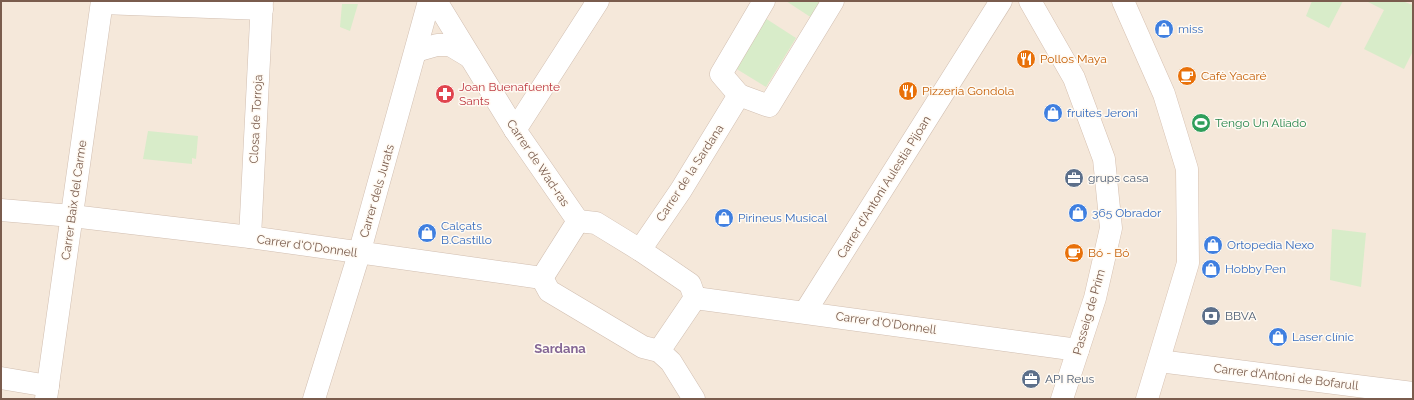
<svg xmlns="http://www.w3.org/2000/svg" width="1414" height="400" viewBox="0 0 1414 400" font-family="Raleway,sans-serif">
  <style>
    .residential { fill: #f5e8da }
    .green { fill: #d8ecc9 }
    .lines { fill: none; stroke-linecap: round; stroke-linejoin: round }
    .street-casing { stroke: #d1beb0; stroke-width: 23 }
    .secondary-casing { stroke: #d6c0b0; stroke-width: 23 }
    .street { stroke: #fff; stroke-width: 22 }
    .secondary { stroke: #fff; stroke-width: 22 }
    .labels { text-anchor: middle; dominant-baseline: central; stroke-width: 3; stroke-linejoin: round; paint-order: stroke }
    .shop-label { font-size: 12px; fill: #366cbe; stroke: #fffaf3; text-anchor: start }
    .food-label { font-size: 12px; fill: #c56008; stroke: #fffaf3; text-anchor: start }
    .health-label { font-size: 12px; fill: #be3a42; stroke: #fffaf3; text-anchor: start }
    .street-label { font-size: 12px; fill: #7a5c4d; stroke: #fffaf3 }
    .leisure-label { font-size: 12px; fill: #27864d; stroke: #fffaf3; text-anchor: start }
    .service-label { font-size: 12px; fill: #4e5e75; stroke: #fffaf3; text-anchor: start }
    .neighbourhood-label { font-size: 13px; font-weight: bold; fill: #846695; stroke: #fffaf3 }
  </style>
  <rect width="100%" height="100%" fill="#fdf6ec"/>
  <rect class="residential" x="1" y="1" width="1412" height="398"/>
  <g class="green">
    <path d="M786 1H827L815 20Z"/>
    <path d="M1312 1H1343L1329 28 1306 16Z"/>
    <path d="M1366 1H1402L1413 5V51L1404 69 1364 49 1384 10Z"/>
    <path d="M342 4H358L350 31 340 27Z"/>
    <path d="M765 18 796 38 766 87 735 68Z"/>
    <path d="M148 131 198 136 196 159 192 158V164L143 159Z"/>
    <path d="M1332 229 1366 233 1361 287 1330 280Z"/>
  </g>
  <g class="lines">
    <defs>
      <g id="street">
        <path d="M436 1 515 130 578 221"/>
        <path d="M102 3 262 9"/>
        <path d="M416 51 437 45H450L470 57"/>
        <path d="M739 95 721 74 764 1"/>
        <path d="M515 130 598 1"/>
        <path d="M1 210 72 216 250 237 542 278"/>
        <path d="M578 221 596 223 640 250 690 284 695 298"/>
        <path d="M250 237 262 1"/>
        <path d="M640 250 681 190 739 95 769 106 833 1"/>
        <path d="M542 278 549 291 643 347 659 351 671 362 694 399"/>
        <path d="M542 278 578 221"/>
        <path d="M695 298 1078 350"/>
        <path d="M805 312 1001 1"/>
        <path d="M659 351 695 298"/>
        <path d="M1159 361 1413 393"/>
        <path d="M1 378 48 386"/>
        <path d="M46 399 102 1"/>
        <path d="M314 399 359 254 429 1"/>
      </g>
      <g id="secondary">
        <path d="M1030 1 1074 78 1104 159 1111 228 1095 298 1062 399"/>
        <path d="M1123 1 1164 94 1187 169 1188 263 1147 399"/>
      </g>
    </defs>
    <use href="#street" class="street-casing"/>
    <use href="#secondary" class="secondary-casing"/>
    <use href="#street" class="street"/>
    <use href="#secondary" class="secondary"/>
  </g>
  <defs>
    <symbol id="shop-disc" viewBox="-11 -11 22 22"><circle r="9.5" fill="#3f7fe0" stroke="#fffaf3"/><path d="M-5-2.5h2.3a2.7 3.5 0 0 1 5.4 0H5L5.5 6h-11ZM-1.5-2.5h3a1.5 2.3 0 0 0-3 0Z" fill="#fff"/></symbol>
    <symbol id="restaurant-disc" viewBox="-11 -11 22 22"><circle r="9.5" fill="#e8710a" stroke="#fffaf3"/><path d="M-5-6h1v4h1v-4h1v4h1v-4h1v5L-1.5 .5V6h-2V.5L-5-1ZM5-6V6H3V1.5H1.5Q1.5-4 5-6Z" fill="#fff"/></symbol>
    <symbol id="cafe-disc" viewBox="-11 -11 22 22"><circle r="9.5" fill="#e8710a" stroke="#fffaf3"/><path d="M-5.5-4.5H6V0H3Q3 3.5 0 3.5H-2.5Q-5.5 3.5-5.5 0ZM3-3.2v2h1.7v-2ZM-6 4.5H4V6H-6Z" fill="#fff"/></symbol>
    <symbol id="pharmacy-disc" viewBox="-11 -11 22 22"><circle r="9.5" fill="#e0444e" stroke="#fffaf3"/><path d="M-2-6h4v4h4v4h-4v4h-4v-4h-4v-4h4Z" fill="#fff"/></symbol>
    <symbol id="stadium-disc" viewBox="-11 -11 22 22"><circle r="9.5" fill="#2e9e5b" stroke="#fffaf3"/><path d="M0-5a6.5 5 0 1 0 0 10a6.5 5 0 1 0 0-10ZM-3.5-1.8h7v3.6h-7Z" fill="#fff"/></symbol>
    <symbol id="office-disc" viewBox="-11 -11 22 22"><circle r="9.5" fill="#5c6f8a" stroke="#fffaf3"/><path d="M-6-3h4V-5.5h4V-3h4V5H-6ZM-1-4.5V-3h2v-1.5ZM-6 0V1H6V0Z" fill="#fff"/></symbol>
    <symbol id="bank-disc" viewBox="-11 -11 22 22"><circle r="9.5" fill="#5c6f8a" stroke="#fffaf3"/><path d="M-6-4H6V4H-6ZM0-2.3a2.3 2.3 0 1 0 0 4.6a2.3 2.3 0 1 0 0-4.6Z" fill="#fff"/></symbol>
  </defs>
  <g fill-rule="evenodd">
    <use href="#shop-disc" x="1153" y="18" width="22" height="22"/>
    <use href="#restaurant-disc" x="1015" y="48" width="22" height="22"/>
    <use href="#cafe-disc" x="1176" y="65" width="22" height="22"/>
    <use href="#restaurant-disc" x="897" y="80" width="22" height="22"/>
    <use href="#pharmacy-disc" x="434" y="83" width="22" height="22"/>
    <use href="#shop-disc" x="1042" y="102" width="22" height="22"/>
    <use href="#stadium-disc" x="1190" y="112" width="22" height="22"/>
    <use href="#office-disc" x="1063" y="167" width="22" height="22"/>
    <use href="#shop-disc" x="1067" y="202" width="22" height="22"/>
    <use href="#shop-disc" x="713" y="207" width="22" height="22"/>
    <use href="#shop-disc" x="416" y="222" width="22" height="22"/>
    <use href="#shop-disc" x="1202" y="234" width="22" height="22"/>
    <use href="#cafe-disc" x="1063" y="242" width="22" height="22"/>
    <use href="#shop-disc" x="1200" y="258" width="22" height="22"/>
    <use href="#bank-disc" x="1200" y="305" width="22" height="22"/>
    <use href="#shop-disc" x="1267" y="326" width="22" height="22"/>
    <use href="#office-disc" x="1020" y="368" width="22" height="22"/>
  </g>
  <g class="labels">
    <g class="shop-label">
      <text x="1178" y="29">miss</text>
      <text x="1067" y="113">fruites Jeroni</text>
      <text x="1092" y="213">365 Obrador</text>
      <text x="738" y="218">Pirineus Musical</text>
      <text x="441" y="226">Calçats<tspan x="441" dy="14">B.Castillo</tspan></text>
      <text x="1227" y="245">Ortopedia Nexo</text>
      <text x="1225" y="269">Hobby Pen</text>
      <text x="1292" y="337">Laser clínic</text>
    </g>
    <g class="food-label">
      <text x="1040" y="59">Pollos Maya</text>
      <text x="1201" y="76">Cafè Yacaré</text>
      <text x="922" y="91">Pizzeria Gondola</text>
      <text x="1088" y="253">Bó - Bó</text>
    </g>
    <g class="health-label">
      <text x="459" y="87">Joan Buenafuente<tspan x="459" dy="14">Sants</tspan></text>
    </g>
    <g class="street-label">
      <text transform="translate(256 119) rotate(-87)">Closa de Torroja</text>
      <text transform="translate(538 163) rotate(56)">Carrer de Wad-ras</text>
      <text transform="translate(690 173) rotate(-57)">Carrer de la Sardana</text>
      <text transform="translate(884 187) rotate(-58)">Carrer d'Antoni Aulestia Pijoan</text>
      <text transform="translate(377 191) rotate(-74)">Carrer dels Jurats</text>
      <text transform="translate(74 200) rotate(-82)">Carrer Baix del Carme</text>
      <text transform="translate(307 246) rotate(8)">Carrer d'O'Donnell</text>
      <text transform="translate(1089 312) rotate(-74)">Passeig de Prim</text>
      <text transform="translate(886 323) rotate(8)">Carrer d'O'Donnell</text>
      <text transform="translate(1286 377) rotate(7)">Carrer d'Antoni de Bofarull</text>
    </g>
    <g class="leisure-label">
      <text x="1215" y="123">Tengo Un Aliado</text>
    </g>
    <g class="service-label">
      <text x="1088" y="178">grups casa</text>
      <text x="1225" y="316">BBVA</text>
      <text x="1045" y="379">API Reus</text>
    </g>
    <g class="neighbourhood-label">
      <text x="560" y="348">Sardana</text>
    </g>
  </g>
  <rect width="1414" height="400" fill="none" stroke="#7a5c4d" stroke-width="4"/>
</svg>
